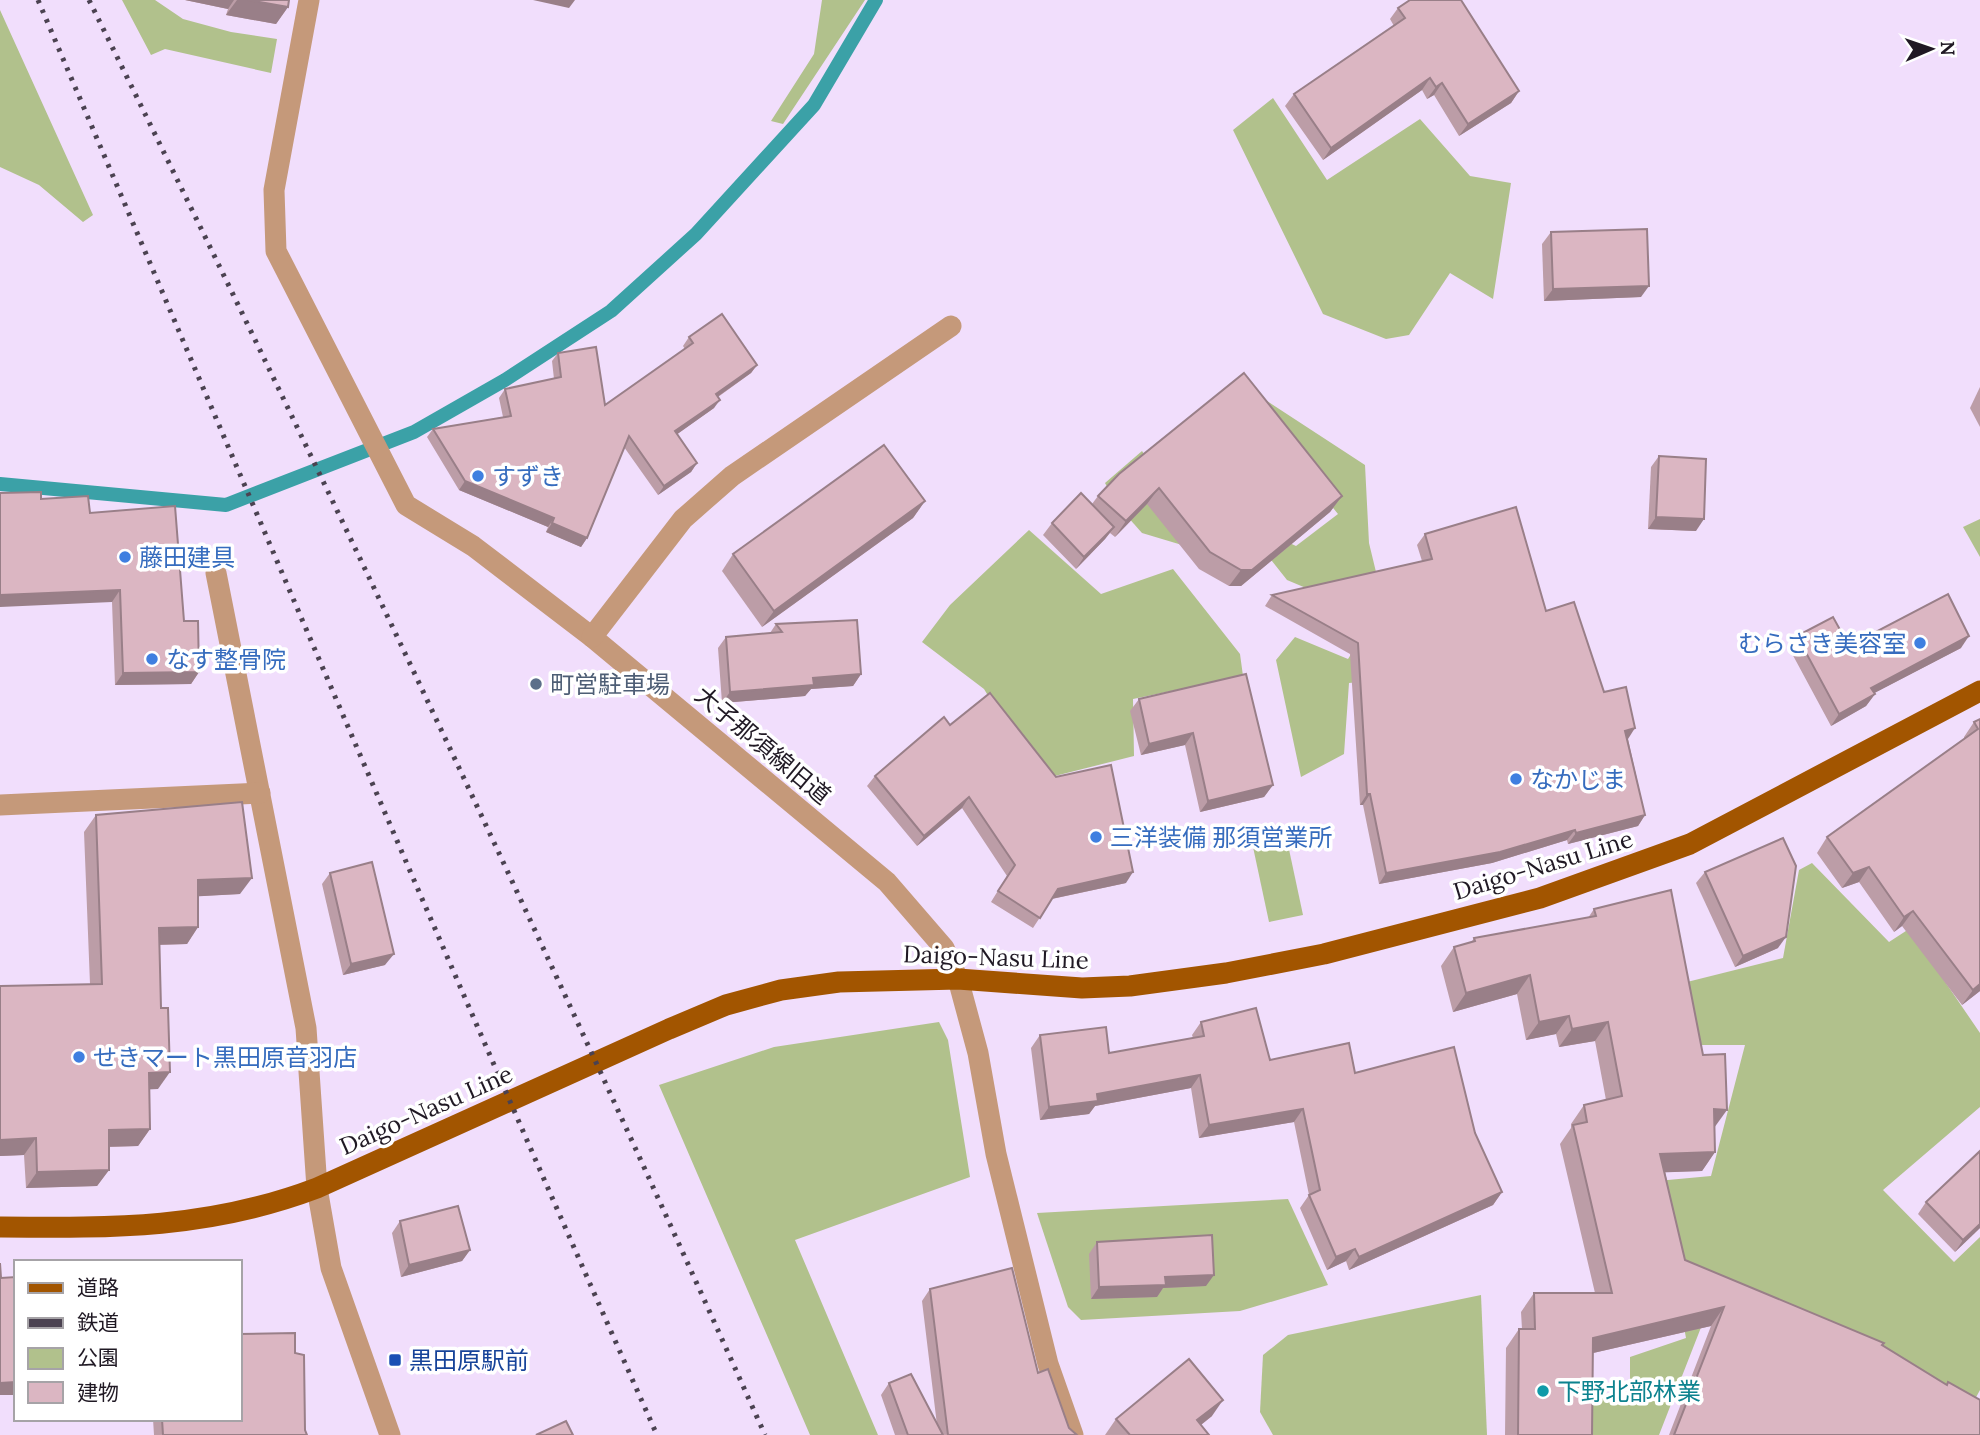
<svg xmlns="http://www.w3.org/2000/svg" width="1980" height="1435" viewBox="0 0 1980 1435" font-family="Lora,'Noto Sans JP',serif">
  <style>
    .green { fill: #b1c18c }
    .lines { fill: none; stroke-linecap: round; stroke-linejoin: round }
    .stream { stroke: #3ba1a7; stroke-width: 14 }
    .minor { stroke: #c5997a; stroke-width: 21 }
    .major { stroke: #a25500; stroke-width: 21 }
    .rail { stroke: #4b4251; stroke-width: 5; stroke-dasharray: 3.5 7; stroke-linecap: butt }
    .wall { fill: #bc9da7 }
    .shaded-wall { fill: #997f88 }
    .building { fill: #dbb6c2; stroke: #997f88; stroke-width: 2 }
    .shop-dot { fill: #3f7fe0; stroke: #fff; stroke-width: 2.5 }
    .service-dot { fill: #5c6f8a; stroke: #fff; stroke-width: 2.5 }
    .transit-dot { fill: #1a4fb4; stroke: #fff; stroke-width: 2.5 }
    .culture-dot { fill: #0f9aa8; stroke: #fff; stroke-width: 2.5 }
    .labels { text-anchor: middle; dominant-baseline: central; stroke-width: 7; stroke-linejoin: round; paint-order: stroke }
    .shop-label { font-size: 24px; fill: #366cbe; stroke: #fff; text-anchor: start }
    .service-label { font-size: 24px; fill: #4e5e75; stroke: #fff; text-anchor: start }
    .street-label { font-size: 24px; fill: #201924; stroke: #fff }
    .transit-label { font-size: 24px; fill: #164399; stroke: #fff; text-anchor: start }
    .culture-label { font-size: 24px; fill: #0d838f; stroke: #fff; text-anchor: start }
  </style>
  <rect width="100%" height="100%" fill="#f1defc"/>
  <g class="green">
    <path d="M122 0H155L183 19 231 32 277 39 271 73 165 49 151 55Z"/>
    <path d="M822 0H865L783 124 771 121 814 54Z"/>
    <path d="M0 10 93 215 83 222 39 185 0 167Z"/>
    <path d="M1273 98 1327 180 1420 119 1470 176 1511 183 1493 299 1450 273 1409 335 1386 339 1323 314 1233 130Z"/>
    <path d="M1235 380 1365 465 1369 543 1376 572 1360 577 1423 676 1349 683 1344 754 1301 777 1276 660 1295 637 1348 659 1367 629 1306 588 1287 580 1268 556 1281 539 1296 546 1338 514 1235 387Z"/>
    <path d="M1142 451 1180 505 1182 545 1142 533 1119 507 1105 483Z"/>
    <path d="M1980 519V557L1963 527Z"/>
    <path d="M1029 530 1101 594 1173 569 1240 654 1243 676 1133 699 1134 756 1039 780 984 689 922 642 950 605Z"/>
    <path d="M1287 840 1303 915 1269 922 1253 847Z"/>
    <path d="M1812 863 1889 942 1909 929 1980 1033V1107L1883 1190 1954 1262 1980 1237V1390L1974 1401 1716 1289 1659 1435H1586L1587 1398 1630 1397V1357L1686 1338 1657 1181 1711 1176 1745 1045H1695L1683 983 1783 958 1799 870Z"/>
    <path d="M939 1022 948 1040 970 1177 795 1240 878 1435H810L659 1085 774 1047Z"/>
    <path d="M1288 1199 1328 1285 1240 1311 1081 1320 1068 1307 1037 1213Z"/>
    <path d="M1481 1295 1487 1435H1273L1260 1412 1263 1355 1288 1335Z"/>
  </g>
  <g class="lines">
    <path class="stream" d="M0 484 226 505 414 432 505 380 611 311 696 234 814 105 876 0"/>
    <g class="minor">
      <path d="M309 0 274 190 276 251 406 505 473 546 592 637 887 882 944 948 958 979 978 1053 996 1154 1048 1364 1073 1435"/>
      <path d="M216 573 306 1028 317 1188 331 1268 390 1435"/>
      <path d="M592 637 683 519 732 476 951 326"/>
      <path d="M0 805 260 793"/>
    </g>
    <path class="major" d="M0 1227C114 1228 209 1229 317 1188L669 1029 726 1005 781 990 839 982 958 979 1082 988 1130 986 1226 973 1324 954 1540 898 1690 844 1980 691"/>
    <g class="rail">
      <path d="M38 0C242 479 445 959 657 1435"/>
      <path d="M89 0C323 474 549 952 765 1435"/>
    </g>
  </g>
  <g class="wall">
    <path d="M185 0H289L288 7 276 24 226 15 228 9Z"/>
    <path d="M1398 8 1519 91 1511 103 1459 136 1434 95 1427 99 1422 90 1323 160 1285 106 1294 94 1394 26 1390 19Z"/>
    <path d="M1551 232 1641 297 1544 301 1542 244Z"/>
    <path d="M689 337 757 365 751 373 718 397 714 408 677 434 697 463 691 472 658 495 624 447 587 538 581 547 546 532 548 527 459 490 427 437 433 429 503 417 499 398 505 389 554 379 552 361 558 353 605 405 685 349 683 346Z"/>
    <path d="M1980 387V427L1970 408Z"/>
    <path d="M1659 456 1696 531 1648 529 1651 467Z"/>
    <path d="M1119 474 1342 496 1330 512 1241 586H1229L1199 569 1147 504 1115 537 1110 533 1105 539 1076 569 1043 535 1052 523 1092 504 1098 496Z"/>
    <path d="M41 499 90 513 184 621 199 672 191 684 115 685 112 602Z"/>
    <path d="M925 501 913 518 762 627 722 571 733 554Z"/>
    <path d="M1425 534 1546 611 1604 692 1628 739 1645 815 1638 826 1568 844 1567 840 1492 863 1379 884 1363 805H1360L1350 654 1265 606 1272 595 1422 561 1417 545Z"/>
    <path d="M776 624 861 674 853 686 811 689 805 696 722 703 718 648 726 637 770 633Z"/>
    <path d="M1797 636 1849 646 1961 648 1874 693 1875 694 1866 706 1831 726 1789 648Z"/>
    <path d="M1246 674 1273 785 1264 797 1200 812 1185 745 1141 755 1130 711 1139 699Z"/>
    <path d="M1980 719V991L1962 1005 1902 926 1894 932 1859 882 1842 888 1817 853 1827 837 1964 739V737L1974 722Z"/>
    <path d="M950 725 1126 883 1052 899 1033 928 991 902 1007 876 962 808 917 846 867 786 875 776Z"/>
    <path d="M96 815 240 894 198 896V927L187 944 159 945 158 1089H149L150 1129 138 1146 109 1147V1170L97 1186 26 1188 24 1155 0 1156V986L90 984 84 832Z"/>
    <path d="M1705 872 1778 948 1735 967 1696 883Z"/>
    <path d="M330 873 385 965 343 975 322 884Z"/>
    <path d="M1594 909 1714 1127 1715 1152 1702 1171 1665 1172 1685 1260 1882 1345 1980 1435H1669L1711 1326 1593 1353 1592 1435H1505L1506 1348 1519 1329H1522L1521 1312 1534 1293H1595L1560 1144 1571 1128V1124L1584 1105 1606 1100 1595 1041 1559 1047 1556 1034 1526 1040 1517 994 1453 1012 1441 966 1454 947 1471 943 1474 938 1588 918Z"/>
    <path d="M1201 1022 1270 1060 1355 1073 1475 1133 1502 1192 1493 1205 1349 1270 1346 1261 1327 1270 1300 1208 1309 1195 1294 1122 1199 1138 1191 1088 1095 1106 1089 1114 1040 1120 1031 1048 1040 1035 1109 1053 1193 1038 1192 1035Z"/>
    <path d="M1980 1151V1228L1955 1252 1918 1214 1926 1202Z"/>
    <path d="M400 1221 470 1250 462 1261 401 1277 392 1233Z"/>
    <path d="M1097 1242 1206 1286 1163 1288 1157 1297 1091 1299 1089 1254Z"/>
    <path d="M930 1289 1038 1373 1069 1428 1077 1435H895L881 1395 889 1383 937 1425 922 1301Z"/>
    <path d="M295 1353 305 1430 307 1435H154L153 1419H240Z"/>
    <path d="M1212 1416 1201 1425 1210 1435H1105L1116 1419Z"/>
  </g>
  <g class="shaded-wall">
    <path d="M185 0H234L228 9Z"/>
    <path d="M237 0H248L288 7 276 24 226 15Z"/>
    <path d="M533 0H575L569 8Z"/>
    <path d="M1430 78 1422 90 1323 160 1331 148Z"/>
    <path d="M1442 83 1434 95 1427 99 1436 87Z"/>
    <path d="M1519 91 1511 103 1459 136 1468 124Z"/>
    <path d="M1649 286 1641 297 1544 301 1553 289Z"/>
    <path d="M757 365 751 373 710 402 716 394Z"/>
    <path d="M720 400 714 408 669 440 675 431Z"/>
    <path d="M697 463 691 472 658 495 664 486Z"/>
    <path d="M465 481 554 518 548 527 459 490Z"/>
    <path d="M1159 488 1147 504 1115 537 1126 521Z"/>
    <path d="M1342 496 1330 512 1241 586H1229L1241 570Z"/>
    <path d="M925 501 913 518 762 627 774 611Z"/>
    <path d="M1656 517 1704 519 1696 531 1648 529Z"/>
    <path d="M552 523 587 538 581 547 546 532Z"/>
    <path d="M1114 527 1105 539 1076 569 1084 557Z"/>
    <path d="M120 590 112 602 0 607V595Z"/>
    <path d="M1969 636 1961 648 1863 699 1871 688Z"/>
    <path d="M199 672 191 684 115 685 123 673Z"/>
    <path d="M861 674 853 686 811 689 805 696 722 703 730 692 813 678Z"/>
    <path d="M1875 694 1866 706 1831 726 1839 714Z"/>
    <path d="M1635 728 1628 739 1617 742 1625 731Z"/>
    <path d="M1193 733 1185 745 1141 755 1149 744Z"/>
    <path d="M1273 785 1264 797 1200 812 1208 801Z"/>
    <path d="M1367 794H1370L1363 805H1360Z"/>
    <path d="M969 797 962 808 917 846 924 836Z"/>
    <path d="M1645 815 1638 826 1568 844 1576 833Z"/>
    <path d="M1575 830 1567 840 1492 863 1379 884 1386 873Z"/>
    <path d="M1869 867 1859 882 1842 888 1853 873Z"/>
    <path d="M1133 872 1126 883 1051 899 1058 889Z"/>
    <path d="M252 878 240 894 186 897 198 880Z"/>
    <path d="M1913 911 1902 926 1894 932 1904 917Z"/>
    <path d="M198 927 187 944 147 945 159 928Z"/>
    <path d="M1786 937 1778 948 1735 967 1743 956Z"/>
    <path d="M394 954 385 965 343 975 351 964Z"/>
    <path d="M1530 975 1517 994 1453 1012 1466 993Z"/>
    <path d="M1980 984V991L1962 1005 1973 990Z"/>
    <path d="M1569 1016 1556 1034 1526 1040 1539 1022Z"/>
    <path d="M1608 1022 1595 1041 1559 1047 1572 1029Z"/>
    <path d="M170 1072 158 1089 137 1090 149 1073Z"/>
    <path d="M1200 1075 1191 1088 1095 1106 1089 1114 1040 1120 1049 1107 1097 1094Z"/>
    <path d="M1303 1109 1294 1122 1199 1138 1209 1125Z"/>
    <path d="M1714 1109 1727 1110 1714 1128Z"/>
    <path d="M150 1129 138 1146 97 1147 109 1130Z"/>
    <path d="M36 1138 24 1155 0 1156V1140Z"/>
    <path d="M1715 1152 1702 1171 1647 1173 1660 1154Z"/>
    <path d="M109 1170 97 1186 26 1188 37 1172Z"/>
    <path d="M1502 1192 1493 1205 1349 1270 1359 1257Z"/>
    <path d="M1980 1224V1228L1955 1252 1963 1240Z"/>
    <path d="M1355 1249 1346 1261 1327 1270 1336 1257Z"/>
    <path d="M470 1250 462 1261 401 1277 409 1265Z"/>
    <path d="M1214 1275 1206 1286 1163 1288 1157 1297 1091 1299 1099 1287 1165 1277Z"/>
    <path d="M1724 1307 1711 1326 1580 1356 1593 1338Z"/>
    <path d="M16 1382V1395H0V1383Z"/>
    <path d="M1223 1400 1212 1416 1188 1435 1197 1420Z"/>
  </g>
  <g class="building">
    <path d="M248 0H289L288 7Z"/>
    <path d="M1410 0H1461L1519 91 1468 124 1442 83 1436 87 1430 78 1331 148 1294 94 1405 18 1398 8Z"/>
    <path d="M1647 229 1649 286 1553 289 1551 232Z"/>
    <path d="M722 314 757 365 716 394 720 400 675 431 697 463 664 486 629 436 587 538 552 523 554 518 465 481 433 429 511 416 505 389 561 377 558 353 596 347 605 405 693 343 689 337Z"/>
    <path d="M1244 373 1342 496 1252 570H1241L1210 552 1159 488 1126 521 1098 496 1119 474Z"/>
    <path d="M884 445 925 501 774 611 733 554Z"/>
    <path d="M1659 456 1706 459 1704 519 1656 517Z"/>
    <path d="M41 492V499L88 496 90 513 175 506 184 621H198L199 672 123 673 120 590 0 595V493Z"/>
    <path d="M1081 493 1114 527 1084 557 1052 523Z"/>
    <path d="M1516 507 1546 611 1574 602 1604 692 1626 687 1635 728 1625 731 1645 815 1576 833 1575 830 1500 852 1386 873 1370 794H1367L1358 643 1272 595 1432 559 1425 534Z"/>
    <path d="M1948 594 1969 636 1871 688 1875 694 1839 714 1797 636 1833 617 1849 646Z"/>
    <path d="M857 620 861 674 813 678 814 685 730 692 726 637 782 632 776 624Z"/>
    <path d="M1246 674 1273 785 1208 801 1193 733 1149 744 1139 699Z"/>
    <path d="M990 693 1056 777 1111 765 1133 872 1058 889 1040 918 998 891 1015 865 969 797 924 836 875 776 944 717 950 725Z"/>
    <path d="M1980 719V984L1973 990 1913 911 1904 917 1869 867 1853 873 1827 837 1978 729 1974 722Z"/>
    <path d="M242 802 252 878 198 880V927L159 928 161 1008H168L170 1072 149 1073 150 1129 109 1130V1170L37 1172 36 1138 0 1140V986L102 984 96 815Z"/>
    <path d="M1783 838 1796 866 1786 937 1743 956 1705 872Z"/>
    <path d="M372 862 394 954 351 964 330 873Z"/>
    <path d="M1671 890 1703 1055 1725 1054 1727 1110 1714 1109 1715 1152 1660 1154 1685 1260 1884 1343 1882 1345 1947 1385 1948 1382 1980 1400V1435H1674L1724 1307 1593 1338 1592 1435H1518L1519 1329H1535L1534 1293H1612L1573 1125 1587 1122 1584 1105 1622 1096 1608 1022 1572 1029 1569 1016 1539 1022 1530 975 1466 993 1454 947 1475 941 1474 938 1596 916 1594 909Z"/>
    <path d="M1256 1008 1270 1060 1349 1043 1355 1073 1454 1047 1475 1133 1502 1192 1359 1257 1355 1249 1336 1257 1309 1195 1320 1190 1303 1109 1209 1125 1200 1075 1097 1094 1098 1101 1049 1107 1040 1035 1106 1027 1109 1053 1204 1036 1201 1022Z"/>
    <path d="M1980 1151V1224L1963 1240 1926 1202Z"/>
    <path d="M458 1206 470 1250 409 1265 400 1221Z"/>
    <path d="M1212 1235 1214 1275 1165 1277 1166 1285 1099 1287 1097 1242Z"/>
    <path d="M0 1263 1 1278 16 1277V1382L0 1383Z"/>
    <path d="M1012 1268 1038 1373 1048 1369 1069 1428 1077 1435H948L930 1289Z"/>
    <path d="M295 1333V1353L304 1355 305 1430 307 1435H163L162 1419H240V1334Z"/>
    <path d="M1189 1359 1223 1400 1197 1420 1209 1435H1130L1116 1419Z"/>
    <path d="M911 1374 943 1435H908L889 1383Z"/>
    <path d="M566 1421 573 1435H536Z"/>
  </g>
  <g class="shop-dot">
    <circle cx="478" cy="476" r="7"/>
    <circle cx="125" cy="557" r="7"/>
    <circle cx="1920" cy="643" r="7"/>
    <circle cx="152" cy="659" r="7"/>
    <circle cx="1516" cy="779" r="7"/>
    <circle cx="1096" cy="837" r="7"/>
    <circle cx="79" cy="1057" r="7"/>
  </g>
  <circle class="service-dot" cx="536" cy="684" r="7"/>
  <rect class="transit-dot" x="388" y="1353" width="14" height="14" rx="3.5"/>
  <circle class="culture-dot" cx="1543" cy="1391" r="7"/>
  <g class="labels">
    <g class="shop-label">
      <text x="492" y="476">すずき</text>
      <text x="139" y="557">藤田建具</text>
      <text x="1906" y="643" text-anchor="end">むらさき美容室</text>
      <text x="166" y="659">なす整骨院</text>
      <text x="1530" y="779">なかじま</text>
      <text x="1110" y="837">三洋装備 那須営業所</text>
      <text x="93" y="1057">せきマート黒田原音羽店</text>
    </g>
    <g class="service-label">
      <text x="550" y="684">町営駐車場</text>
    </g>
    <g class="street-label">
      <text transform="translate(763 745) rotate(40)">大子那須線旧道</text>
      <text transform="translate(1543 865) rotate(-17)">Daigo-Nasu Line</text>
      <text transform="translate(996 957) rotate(2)">Daigo-Nasu Line</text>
      <text transform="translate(426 1110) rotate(-24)">Daigo-Nasu Line</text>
    </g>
    <g class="transit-label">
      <text x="409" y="1360">黒田原駅前</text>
    </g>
    <g class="culture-label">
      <text x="1557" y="1391">下野北部林業</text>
    </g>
  </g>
  <rect x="14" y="1260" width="228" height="161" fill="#ffffff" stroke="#a6a3a7" stroke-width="2"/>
  <rect x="28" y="1283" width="35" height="10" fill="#a25500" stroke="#a6a3a7" stroke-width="2"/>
  <text x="77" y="1295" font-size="21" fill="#201924">道路</text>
  <rect x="28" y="1318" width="35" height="10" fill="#4b4251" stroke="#a6a3a7" stroke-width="2"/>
  <text x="77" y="1330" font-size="21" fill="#201924">鉄道</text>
  <rect x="28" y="1348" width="35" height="21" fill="#b1c18c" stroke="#a6a3a7" stroke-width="2"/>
  <text x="77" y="1365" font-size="21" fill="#201924">公園</text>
  <rect x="28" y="1382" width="35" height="21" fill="#dbb6c2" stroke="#a6a3a7" stroke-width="2"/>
  <text x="77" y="1400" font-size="21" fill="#201924">建物</text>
  <g transform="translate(1931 49) rotate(88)" stroke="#ffffff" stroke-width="5" paint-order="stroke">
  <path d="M0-5L12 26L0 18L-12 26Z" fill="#201924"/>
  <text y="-10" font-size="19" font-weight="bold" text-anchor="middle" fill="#201924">N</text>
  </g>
</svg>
